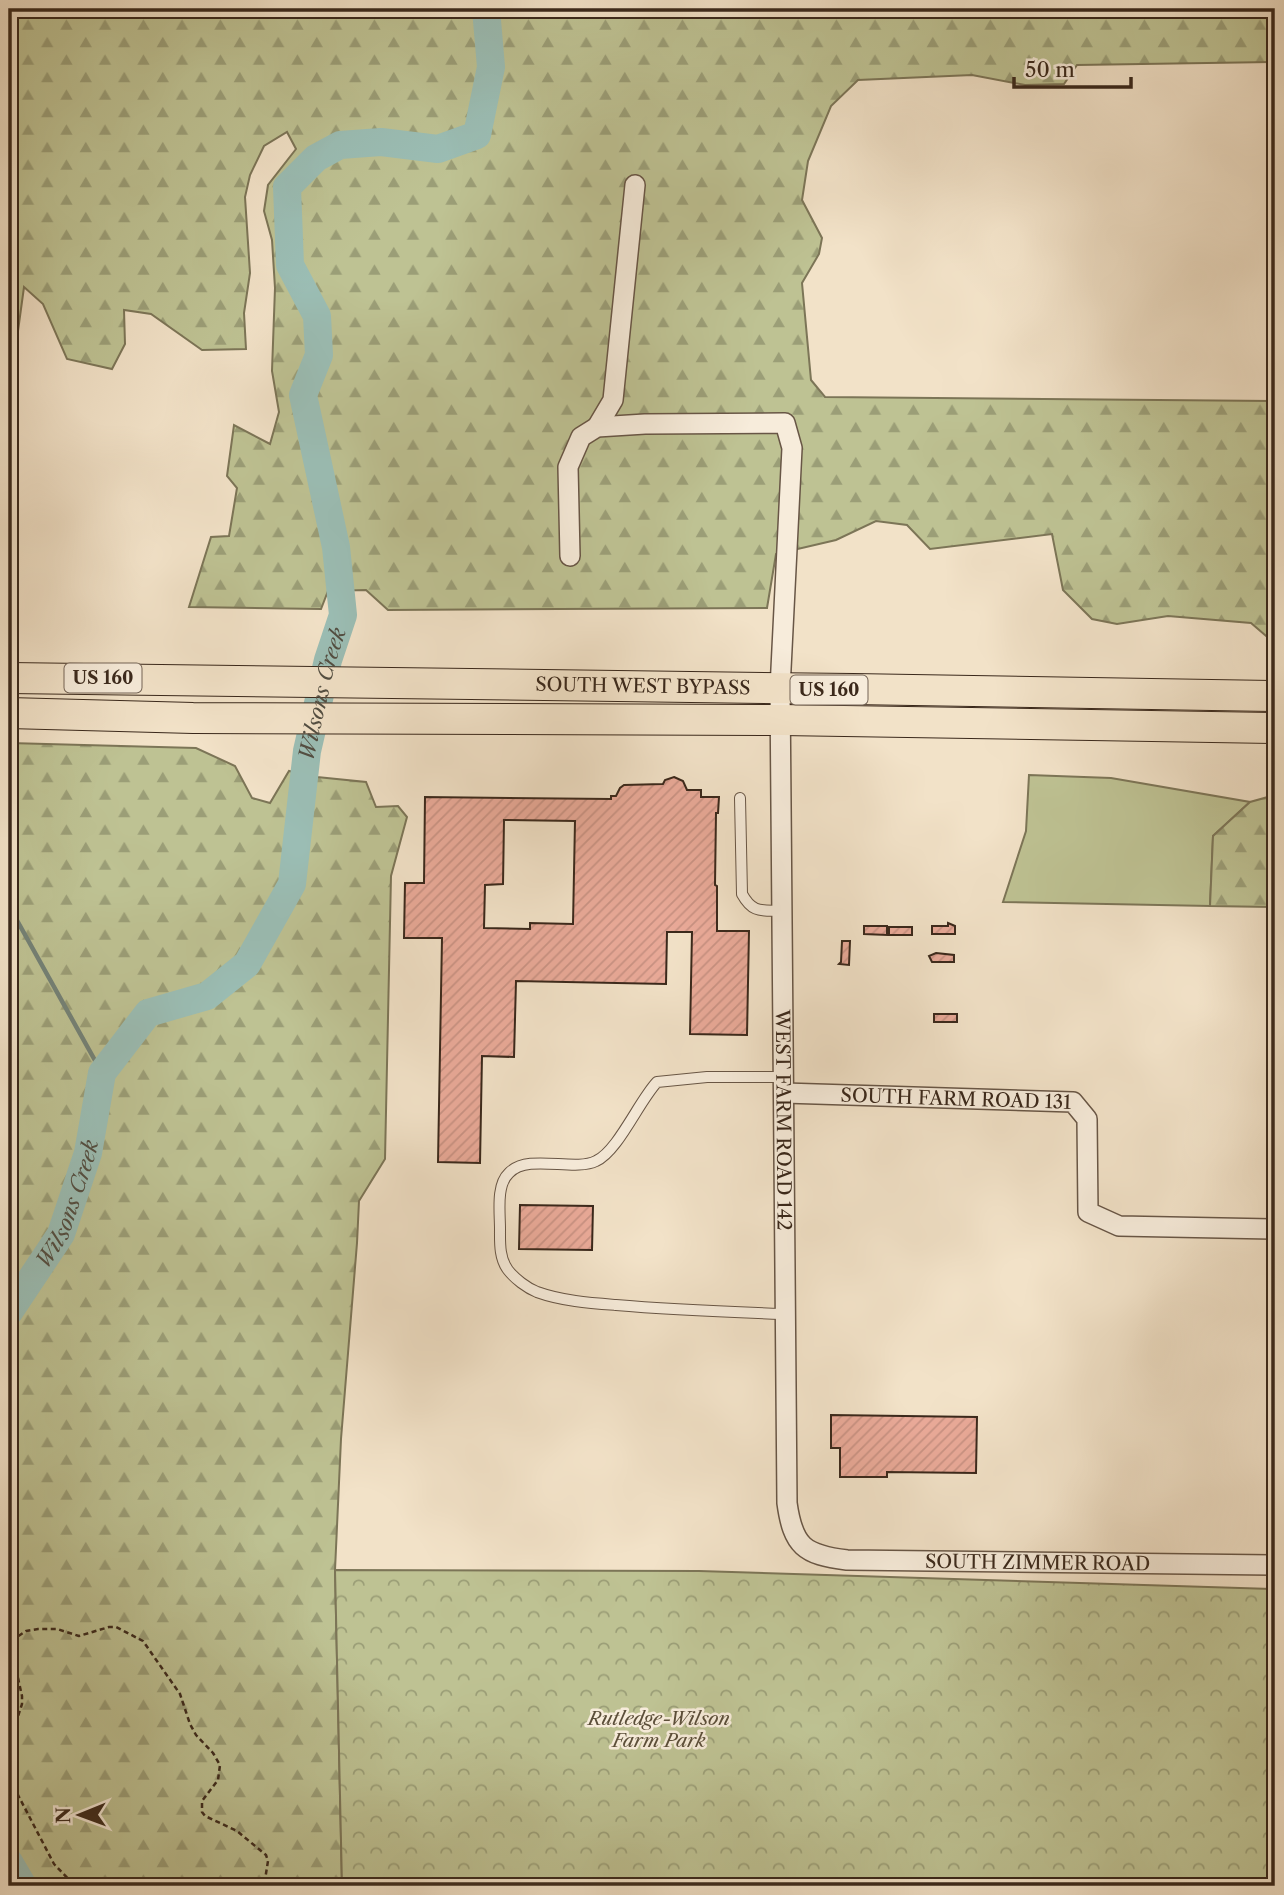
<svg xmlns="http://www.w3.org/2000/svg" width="1284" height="1895" viewBox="0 0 1284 1895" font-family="'Libre Caslon Text',serif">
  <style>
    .green { fill: #bec293; stroke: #7c7557; stroke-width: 2 }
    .forest { fill: url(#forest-firs); stroke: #7c7557; stroke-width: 2 }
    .park { fill: url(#park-crowns); stroke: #7c7557; stroke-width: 2 }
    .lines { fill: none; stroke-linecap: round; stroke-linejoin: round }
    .stream { stroke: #748277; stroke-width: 4.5 }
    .river { stroke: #9bbeb5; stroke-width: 28 }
    .building { fill: url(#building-hatch); stroke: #3a281b; stroke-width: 2; fill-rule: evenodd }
    .lane-casing { stroke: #685646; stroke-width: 12 }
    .street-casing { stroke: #685646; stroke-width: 22 }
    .primary-casing { stroke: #3a281b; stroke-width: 32 }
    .path { stroke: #3a281b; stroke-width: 2.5; stroke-dasharray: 5 3.5; stroke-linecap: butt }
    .lane { stroke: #f7ecdb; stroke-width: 10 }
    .street { stroke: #f7ecdb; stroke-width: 19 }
    .primary { stroke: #f2e2c8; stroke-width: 30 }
    .labels { text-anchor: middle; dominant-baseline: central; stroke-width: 5; stroke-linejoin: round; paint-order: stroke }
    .shield { fill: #f7ecdb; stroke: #736355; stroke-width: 2 }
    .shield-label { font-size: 18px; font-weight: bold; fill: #3a281b }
    .street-label { font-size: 19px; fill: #3a281b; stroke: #f7ecdb }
    .park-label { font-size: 19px; font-style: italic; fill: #5b4e39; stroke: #f7ecdb }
    .water-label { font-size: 21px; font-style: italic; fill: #524e42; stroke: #f7ecdb }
  </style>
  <defs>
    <pattern id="forest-firs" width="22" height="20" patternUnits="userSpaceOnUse" patternTransform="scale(1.75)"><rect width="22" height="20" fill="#bec293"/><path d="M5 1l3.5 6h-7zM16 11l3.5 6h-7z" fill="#9b9e77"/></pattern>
    <pattern id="park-crowns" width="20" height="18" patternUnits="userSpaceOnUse" patternTransform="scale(1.75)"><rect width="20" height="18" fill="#bec293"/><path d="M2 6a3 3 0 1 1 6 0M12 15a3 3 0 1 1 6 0" fill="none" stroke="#9b9e77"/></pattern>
    <pattern id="building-hatch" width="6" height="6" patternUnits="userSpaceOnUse" patternTransform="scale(1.75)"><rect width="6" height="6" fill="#eaaa99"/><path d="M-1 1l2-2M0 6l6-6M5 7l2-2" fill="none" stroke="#c99283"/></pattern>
  </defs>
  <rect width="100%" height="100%" fill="#f2e2c8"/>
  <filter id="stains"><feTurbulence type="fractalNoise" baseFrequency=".00286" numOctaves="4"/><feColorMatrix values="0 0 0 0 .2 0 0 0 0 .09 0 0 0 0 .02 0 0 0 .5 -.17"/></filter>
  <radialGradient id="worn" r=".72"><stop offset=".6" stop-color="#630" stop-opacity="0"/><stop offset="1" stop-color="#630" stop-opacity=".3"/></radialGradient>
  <path class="green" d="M1029 775 1111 778 1250 802 1213 836 1210 906 1003 902 1026 831Z"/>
  <g class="forest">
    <path d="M12 9H1275V62L1077 65 1064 84 1025 85 972 75 858 80 831 106 808 161 802 200 822 238 819 254 802 283 811 380 825 397 1275 401V641H1272L1251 623 1168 616 1117 624 1092 619 1063 590 1052 534 930 549 907 525 876 521 836 540 776 554 767 608 388 610 366 590 328 591 321 609 189 607 211 537 229 536 237 488 227 476 234 425 270 444 279 412 272 371 275 288 272 240 264 211 268 185 296 149 287 132 264 146 250 175 245 197 250 273 244 313 246 349 202 350 151 314 124 310 125 344 112 369 67 359 43 304 24 287 18 331H9V39Z"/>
    <path d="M9 743 196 748 235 766 252 798 270 803 289 771 317 777 366 782 376 807 398 806 407 817 391 876 385 1159 359 1201 357 1243 341 1439 335 1570 342 1886H9Z"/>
    <path d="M1275 795V907L1210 906 1213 836 1250 802Z"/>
  </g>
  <path class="park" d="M335 1570 699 1571 1275 1589V1886H342Z"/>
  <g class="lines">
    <path class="stream" d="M9 906 102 1073"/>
    <g class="river">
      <path id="s1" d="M9 1312 61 1234 88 1153 102 1073 148 1013 207 996 247 964 292 884 307 751 328 660 343 615 336 547 303 395 319 355 317 316 290 265 287 187 316 158 340 145 381 142 438 149 477 135 491 67 486 9"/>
      <path d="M9 1862 23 1886"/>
    </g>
  </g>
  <g class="building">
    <path d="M674 777 683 781 687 790H701V797H719L718 813H716L715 885 717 886V931H749L747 1035 690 1034 692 932H667L666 984 516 981 514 1057 482 1056 480 1163 438 1162 442 938H404L405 883H424L425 797 611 799V796H616L620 788 624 785 663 784 665 780ZM504 820 575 821 573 924 530 923V929L484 928 485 885 503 884Z"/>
    <path d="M948 923 955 926V934H932V926H948Z"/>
    <path d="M864 926H887V935L864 934Z"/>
    <rect x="889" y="927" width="23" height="8"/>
    <path d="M842 941H850L849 965 839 964 841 962Z"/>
    <path d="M936 953 954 955V962H932L929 956Z"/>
    <rect x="934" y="1014" width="23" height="8"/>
    <path d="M520 1205 593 1206 592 1250 519 1249Z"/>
    <path d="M831 1415 977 1417 976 1473 887 1472V1477H840V1448H831Z"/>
  </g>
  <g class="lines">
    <defs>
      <g id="lane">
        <path d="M740 798 742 894C753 914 762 910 782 911"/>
        <path d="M784 1077H707L657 1082C639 1101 618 1151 596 1161 574 1172 528 1153 509 1173 496 1185 500 1212 500 1229 500 1242 499 1258 508 1270 515 1279 527 1288 537 1292 562 1301 590 1303 616 1305 672 1310 729 1312 785 1314"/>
      </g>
      <g id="street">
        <path d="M597 427 613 400 635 185"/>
        <path id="s2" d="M570 556 568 467 581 437 597 427 645 424 785 423 792 448 780 689 787 1503C793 1546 804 1555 847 1560L1275 1565"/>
        <path id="s3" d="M784 1093 1073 1102 1087 1119 1088 1212 1119 1226 1275 1229"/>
      </g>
      <g id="primary">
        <path id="s4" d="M9 678C431 680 853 690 1275 696"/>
        <path d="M9 713 193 718 781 720 1275 728"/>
      </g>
    </defs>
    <use href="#lane" class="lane-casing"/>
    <use href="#street" class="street-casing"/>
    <use href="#primary" class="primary-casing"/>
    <g class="path">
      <path d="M9 1650 17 1637 26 1631 38 1629H57L79 1636 109 1627H116L143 1641 180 1694 190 1724 196 1735 213 1753 220 1765 218 1780 202 1801V1812L205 1816 237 1831 266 1855 268 1861 264 1886"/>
      <path d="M9 1654 16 1669 22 1696V1704L11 1738 17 1758 16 1785 18 1795 54 1864 75 1886"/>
    </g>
    <use href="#lane" class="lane"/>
    <use href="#street" class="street"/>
    <use href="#primary" class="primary"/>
  </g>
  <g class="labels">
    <g class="shield">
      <rect x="64.5" y="663.5" width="77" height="29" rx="5"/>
      <rect x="790.5" y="675.5" width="77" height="29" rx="5"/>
    </g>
    <g class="shield-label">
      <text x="103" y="678">US 160</text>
      <text x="829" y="690">US 160</text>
    </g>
    <g class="street-label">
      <text stroke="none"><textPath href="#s4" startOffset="634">SOUTH WEST BYPASS</textPath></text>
      <text stroke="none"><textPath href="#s3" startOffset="172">SOUTH FARM ROAD 131</textPath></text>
      <text stroke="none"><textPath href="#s2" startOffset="1027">WEST FARM ROAD 142</textPath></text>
      <text stroke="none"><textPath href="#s2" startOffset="1694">SOUTH ZIMMER ROAD</textPath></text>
    </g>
    <g class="park-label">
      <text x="659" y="1718">Rutledge-Wilson<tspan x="659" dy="22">Farm Park</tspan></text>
    </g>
    <g class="water-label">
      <text stroke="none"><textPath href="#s1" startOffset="733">Wilsons Creek</textPath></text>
      <text stroke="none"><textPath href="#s1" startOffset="124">Wilsons Creek</textPath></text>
    </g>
  </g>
  <rect width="1284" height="1895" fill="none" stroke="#f2e2c8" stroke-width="35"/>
  <rect x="10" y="10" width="1263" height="1874" fill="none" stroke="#3a281b" stroke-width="3.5"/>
  <rect x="18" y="18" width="1249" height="1860" fill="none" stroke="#3a281b" stroke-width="2"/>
  <g transform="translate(80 1815) rotate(269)" stroke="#f7ecdb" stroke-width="5" paint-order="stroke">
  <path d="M0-5L12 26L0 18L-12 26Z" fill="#3a281b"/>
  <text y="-10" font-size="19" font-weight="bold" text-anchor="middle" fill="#3a281b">N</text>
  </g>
  <path d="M1014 77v10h117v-10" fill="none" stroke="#3a281b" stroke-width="3.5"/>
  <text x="1025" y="77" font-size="21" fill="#3a281b" stroke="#f7ecdb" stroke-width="5" paint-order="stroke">50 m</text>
  <rect width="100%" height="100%" filter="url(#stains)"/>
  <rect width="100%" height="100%" fill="url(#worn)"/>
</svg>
